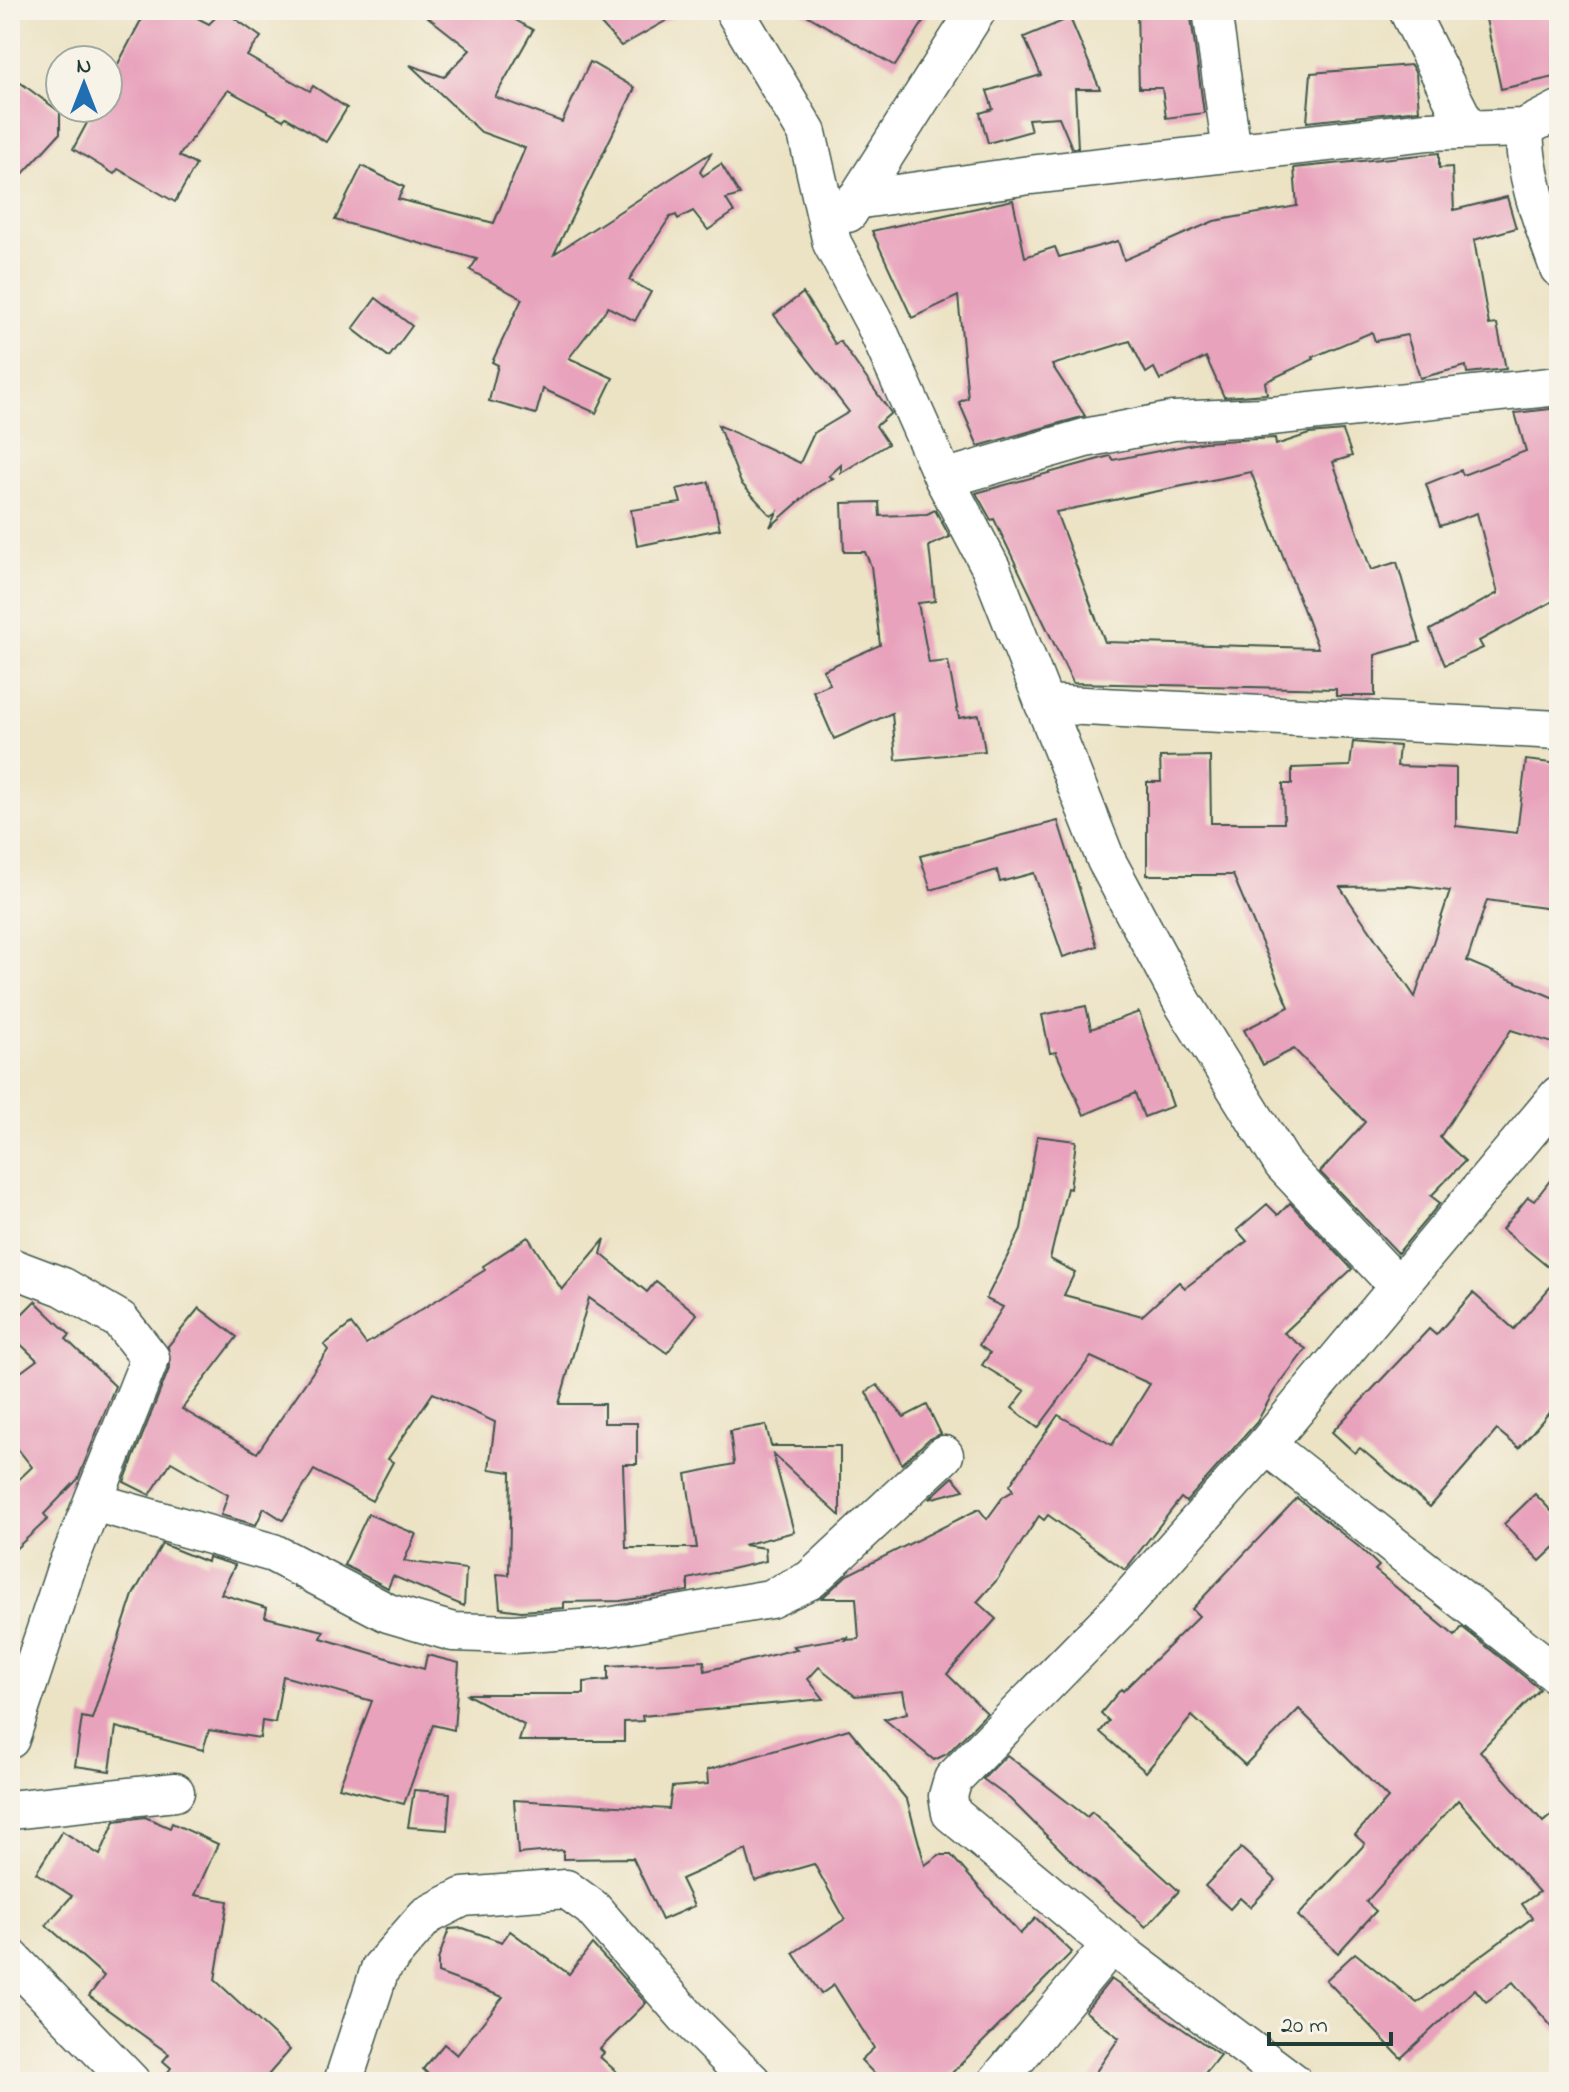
<svg xmlns="http://www.w3.org/2000/svg" width="1569" height="2092" viewBox="0 0 1569 2092" font-family="'Indie Flower',sans-serif">
  <style>
    .building { fill: #e8a2bc; fill-rule: evenodd }
    .lines { fill: none; stroke-linecap: round; stroke-linejoin: round }
    .minor-casing { stroke: #3e564a; stroke-width: 41 }
    .minor { stroke: #fff; stroke-width: 38 }
  </style>
  <rect width="100%" height="100%" fill="#f7f3e8"/>
  <filter id="ink" filterUnits="userSpaceOnUse"><feTurbulence type="fractalNoise" baseFrequency=".0125" numOctaves="2"/><feDisplacementMap in="SourceGraphic" scale="16" xChannelSelector="R" yChannelSelector="G"/><feConvolveMatrix kernelMatrix="1 2 1 2 8 2 1 2 1" color-interpolation-filters="sRGB"/></filter>
  <filter id="wash" filterUnits="userSpaceOnUse"><feTurbulence type="fractalNoise" baseFrequency=".006" numOctaves="4" result="noise"/><feDisplacementMap in="SourceGraphic" scale="32" xChannelSelector="R" yChannelSelector="G"/><feGaussianBlur stdDeviation="1.8" result="paint"/><feColorMatrix in="noise" values="0 0 0 0 0 0 0 0 0 0 0 0 0 0 0 0 0 1.4 0 .05"/><feComposite in="paint" operator="in"/></filter>
  <g filter="url(#wash)">
    <rect width="100%" height="100%" fill="#ece3c5"/>
    <g id="blocks">
      <g class="building">
        <path d="M154 10H182L209 24 223 10 261 37 247 56 310 91 313 86 347 108 326 142 286 117 283 120 228 90 179 156 196 165 175 202 118 169 114 174 73 149 95 108H108V83L140 22Z"/>
        <path d="M419 10H498L533 30 495 97 562 122 590 62 635 88 554 254 712 152 700 172 703 176 721 164 740 195 726 199 734 212 708 230 693 211 678 219 676 215 670 217 629 280 651 292 635 321 608 307 569 358 613 378 596 413 543 389 536 414 489 401 498 365 492 362 522 299 470 270 477 259 335 220 362 166 404 187 398 199 494 223 525 148 481 132 410 65 444 77 470 50Z"/>
        <path d="M588 10H685L621 46Z"/>
        <path d="M798 10H931L895 66Z"/>
        <path d="M1137 10H1190L1204 113 1166 118 1162 88H1139Z"/>
        <path d="M1484 10H1559V76L1501 89Z"/>
        <path d="M1070 18 1100 89H1075L1078 148H1072L1059 117 1028 119 1031 131 988 143 980 113 993 109 987 91 1041 75 1024 37Z"/>
        <path d="M1411 65 1416 74 1419 110 1307 122 1311 73Z"/>
        <path d="M10 75 60 112V133L10 188Z"/>
        <path d="M1439 153V168L1452 167 1454 210 1507 197 1516 228 1474 240 1489 325 1497 324 1506 369 1467 373 1466 366 1420 378 1407 335 1375 341 1372 332 1313 357 1314 359 1265 382 1267 394 1224 397 1206 357 1160 380 1154 368 1146 373 1130 341 1052 365 1085 416 978 446 959 402 968 398 958 296 912 318 872 231 1013 200 1025 257 1055 247 1059 257 1118 241 1124 260 1214 221 1297 206 1294 168Z"/>
        <path d="M803 293 835 344 840 341 891 413 876 426 888 444 841 473V465L829 476 833 478 811 491 770 527 777 512 771 516 741 483 718 425 800 463 814 433 849 412 774 315Z"/>
        <path d="M376 298 412 326 389 357 353 329Z"/>
        <path d="M1559 408V598L1479 641 1483 648 1445 665 1430 630 1498 593 1477 513 1440 526 1426 484 1461 470 1463 475 1526 451 1515 413Z"/>
        <path d="M1343 431 1352 456 1333 462 1371 570 1397 562 1420 642 1375 655V696H1336V689L1073 683 994 519 991 520 976 493 1110 456 1113 460 1204 442 1275 438 1276 445 1309 434ZM1251 472 1318 648 1105 642 1056 512Z"/>
        <path d="M709 482 720 529 637 546 631 510 681 503 677 489Z"/>
        <path d="M879 502 880 516 927 514 935 510 950 537 929 546 935 601 918 603 929 663 948 661 959 718 979 715 985 751 896 760 892 713 834 739 813 691 830 684 823 670 880 645 871 566 865 552H844L842 503Z"/>
        <path d="M1353 742 1399 746 1397 766 1456 768V826L1517 833 1526 760 1559 764V910L1487 900 1467 961 1559 1000V1045L1511 1030 1440 1137 1465 1161 1431 1196 1440 1203 1398 1253 1320 1172 1365 1122 1294 1049 1263 1065 1244 1030 1289 1007 1233 875H1147V782H1161L1160 757 1210 756 1211 823H1284L1283 784H1292V768L1350 766ZM1410 886 1450 891 1415 997 1340 887Z"/>
        <path d="M1058 821 1097 946 1063 957 1034 873 1000 882 997 870 931 890 920 856Z"/>
        <path d="M1086 1006 1091 1029 1139 1012 1173 1106 1144 1117 1135 1093 1084 1115 1056 1052 1050 1053 1042 1015Z"/>
        <path d="M1037 1136 1076 1141 1070 1189 1067 1188 1050 1259 1075 1272 1064 1295 1142 1316 1179 1282 1185 1288 1247 1241 1237 1230 1267 1204 1278 1215 1290 1203 1352 1269 1284 1333 1306 1349 1274 1391 1257 1422 1186 1502 1181 1498 1125 1570 1048 1515 1044 1520 1039 1516 997 1580 977 1602 996 1619 947 1674 987 1713 947 1754 934 1760 884 1719 907 1713 903 1691 855 1696 819 1667 808 1679 824 1699 642 1716 643 1721 624 1722V1741H519L524 1725 466 1694H584V1682L608 1680V1666L704 1661 705 1671 797 1649 793 1646 849 1637 845 1640 859 1639 856 1598H822L847 1575 979 1509 987 1519 1003 1497 1013 1491 1010 1485 1058 1415 1112 1445 1150 1384 1091 1357 1038 1428 1012 1408 1025 1391 982 1365 990 1353 979 1345 1003 1307 986 1299 1021 1229Z"/>
        <path d="M1559 1169V1276L1502 1229 1528 1197 1534 1201Z"/>
        <path d="M528 1237 562 1290 605 1239 601 1254 647 1292 656 1281 697 1314 667 1353 589 1298 559 1404H604V1423H637V1464H623L626 1548H697L686 1474 734 1464 730 1431 766 1425 771 1446H840V1516L773 1454 794 1532 743 1545 765 1548 766 1561 688 1579V1591L620 1601 564 1602V1608L521 1611 500 1608 497 1574 509 1575 511 1472 489 1469 495 1422 433 1393 388 1459 393 1462 372 1501 314 1470 283 1520 264 1508 256 1525 221 1515 228 1495 171 1462 150 1495 124 1482 170 1366 168 1346 199 1308 237 1337 182 1409 257 1453 328 1350 324 1345 351 1324 366 1344 485 1270 483 1266Z"/>
        <path d="M1559 1277V1401L1519 1448 1497 1430 1430 1507 1360 1448 1355 1453 1332 1432 1429 1329 1436 1335 1473 1293 1514 1329Z"/>
        <path d="M35 1301 70 1335 66 1339 115 1386 78 1479 44 1514 48 1519 10 1554V1478L15 1483 32 1467 10 1439V1380L37 1360 10 1334V1326Z"/>
        <path d="M877 1385 904 1417 927 1405 941 1434 929 1439 902 1464 866 1392Z"/>
        <path d="M953 1477 964 1490 929 1499Z"/>
        <path d="M1535 1494 1559 1519V1543L1540 1561 1504 1524Z"/>
        <path d="M1297 1498 1359 1547 1379 1566 1375 1570 1455 1636 1462 1627 1540 1689 1480 1751 1543 1822 1559 1808V2035L1513 1982 1486 2002 1475 1989 1401 2058 1326 1980 1355 1953 1417 2003 1532 1918 1522 1904 1539 1892 1458 1800 1366 1902 1376 1911 1338 1953 1298 1916 1365 1844 1355 1835 1388 1798 1299 1709 1245 1765 1192 1716 1146 1772 1100 1732 1109 1721 1101 1713 1121 1689 1123 1691 1199 1616 1192 1609Z"/>
        <path d="M368 1514 416 1534 404 1561 466 1569 464 1606 393 1576 388 1588 344 1565Z"/>
        <path d="M162 1544 207 1562 208 1557 235 1565 221 1594 267 1608 265 1617 324 1631 321 1638 424 1669 427 1655 459 1663 454 1730 433 1725 404 1804 339 1787 372 1701 283 1676 275 1723 262 1721 260 1738 209 1730 203 1750 116 1727 110 1771 75 1766 82 1717 92 1719 133 1595Z"/>
        <path d="M849 1729 907 1800 925 1865 939 1855H951L1020 1934 1036 1918 1072 1952 943 2082H882L861 2060 874 2048 834 1985 821 1994 793 1953 845 1919 814 1864 755 1881 746 1850 681 1879 694 1906 662 1920 633 1858 563 1859V1850L518 1854 514 1800 669 1809 672 1787 708 1784 707 1770Z"/>
        <path d="M1007 1755 1087 1817 1092 1812 1179 1891 1146 1927 1087 1876 1010 1799 983 1779Z"/>
        <path d="M414 1790 450 1793 447 1830 408 1827Z"/>
        <path d="M145 1817 170 1828 172 1823 218 1844 195 1895 228 1901 215 1980 290 2050 262 2082H160L171 2068 163 2061 169 2054 89 1996 104 1976 46 1925 72 1896 36 1873 62 1831 100 1855 115 1821Z"/>
        <path d="M1241 1848 1276 1880 1250 1907 1240 1898 1230 1909 1205 1886Z"/>
        <path d="M463 1928 502 1942 510 1931 569 1974 592 1944 646 2003 600 2049 604 2053 600 2057 628 2082H436L423 2069 444 2044 457 2055 503 1997 438 1973V1960L449 1929Z"/>
        <path d="M1111 1979 1220 2055 1198 2082H1089L1119 2038 1085 2011Z"/>
      </g>
    </g>
  </g>
  <g filter="url(#ink)">
    <use href="#blocks" fill-opacity="0" stroke="#3e564a" stroke-width="2"/>
    <g class="lines">
      <defs>
        <g id="minor">
          <path d="M734 10 807 133 832 243 875 324 944 479 991 568 1106 860 1183 1003 1283 1164 1399 1287"/>
          <path d="M1212 10 1232 152"/>
          <path d="M1408 10 1468 129"/>
          <path d="M1524 128C1525 178 1542 221 1559 268"/>
          <path d="M855 200 1030 175 1427 131 1524 128 1559 110"/>
          <path d="M848 213 977 10"/>
          <path d="M944 479 1085 438 1173 421 1261 417 1559 386"/>
          <path d="M1044 704 1559 730"/>
          <path d="M10 1267 63 1287 120 1320 150 1358 66 1569 10 1739"/>
          <path d="M1266 1445 1559 1676"/>
          <path d="M94 1502 273 1553 388 1613 453 1632 514 1634 608 1627 770 1599 810 1580 944 1455"/>
          <path d="M10 1810 175 1792"/>
          <path d="M1111 1945 1293 2082"/>
          <path d="M10 1957 131 2082"/>
          <path d="M343 2082 380 1969 426 1916 463 1897 566 1889 592 1908 686 2016 752 2082"/>
          <path d="M997 2082 1111 1945 951 1813 948 1796 953 1779 1120 1609 1266 1445 1559 1095"/>
        </g>
      </defs>
      <use href="#minor" class="minor-casing"/>
      <use href="#minor" class="minor"/>
    </g>
  </g>
  <rect width="1569" height="2092" fill="none" stroke="#f7f3e8" stroke-width="40"/>
  <g transform="translate(84 84)"><circle r="38" fill="#f7f3e8" stroke="#a1aaa0" stroke-width="2"/>
  <path d="M0-6L14 30L0 20L-14 30Z" fill="#1f6fb2"/>
  <text y="-12" font-size="22" font-weight="bold" text-anchor="middle" fill="#1f3d34">N</text>
  </g>
  <path d="M1269 2032v12h122v-12" fill="none" stroke="#1f3d34" stroke-width="4"/>
  <text x="1281" y="2032" font-size="24" fill="#1f3d34" stroke="#f7f3e8" stroke-width="6" paint-order="stroke">20 m</text>
</svg>
